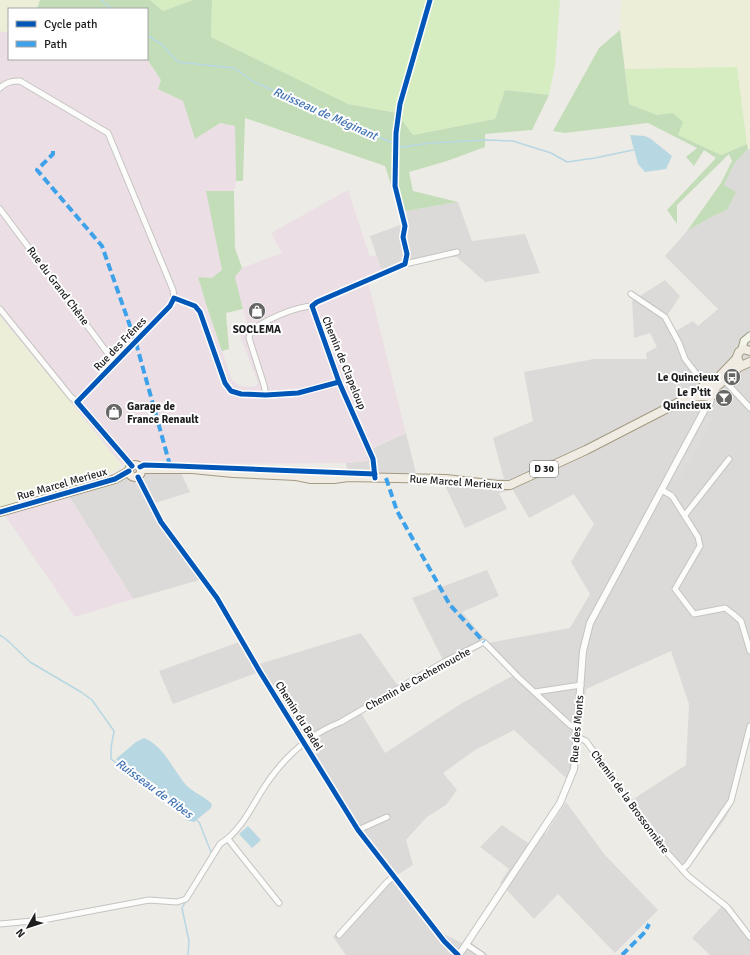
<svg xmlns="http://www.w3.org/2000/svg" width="750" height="955" viewBox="0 0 750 955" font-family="Signika,sans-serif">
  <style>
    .residential { fill: #dcdad8 }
    .industrial { fill: #ebdee5 }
    .farmland { fill: #eceed8 }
    .grass { fill: #d6edc2 }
    .forest { fill: #c4ddb9 }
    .parking { fill: #dddcda }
    .water { fill: #b7d7e2 }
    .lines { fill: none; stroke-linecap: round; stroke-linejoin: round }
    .stream { stroke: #b7d7e2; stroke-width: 1.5 }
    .minor-casing { stroke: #c5c4c2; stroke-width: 7 }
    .tertiary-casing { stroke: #c5c4c2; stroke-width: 8 }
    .secondary-casing { stroke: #94977e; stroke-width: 9 }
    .primary-casing { stroke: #a39a82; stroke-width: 10 }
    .minor { stroke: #fcfcfb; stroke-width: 5 }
    .tertiary { stroke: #fcfcfb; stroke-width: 6 }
    .secondary { stroke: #f3f4ea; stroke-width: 7 }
    .primary { stroke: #f1ece3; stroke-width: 8 }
    .quiet { stroke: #3da2ea; stroke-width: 4; stroke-dasharray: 8 4; stroke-linecap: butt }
    .cycleway-casing { stroke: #fff; stroke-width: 8 }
    .cycleway { stroke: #0057b8; stroke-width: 5 }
    .labels { text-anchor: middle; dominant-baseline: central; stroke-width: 4; stroke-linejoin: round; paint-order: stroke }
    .shield { fill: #fff; stroke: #626262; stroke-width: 1 }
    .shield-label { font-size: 10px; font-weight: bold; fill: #1e1e1e }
    .street-label { font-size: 11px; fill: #1e1e1e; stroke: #fff }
    .poi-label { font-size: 11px; font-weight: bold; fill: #1e1e1e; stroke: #fff; text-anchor: end }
    .water-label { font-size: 12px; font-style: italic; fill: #4374b4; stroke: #fff }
  </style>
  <rect width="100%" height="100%" fill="#edebe6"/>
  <g class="residential">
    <path d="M748 149H750V734L734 802 725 819 684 874 661 848 627 803 686 765 689 704 671 651 586 689 576 776 566 778 514 730 475 750 443 773 457 790 446 805 427 817 406 840 413 865 397 875 444 934 462 943 465 938 488 955H346L333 937 389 876 356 830 259 672 173 704 159 671 242 641 256 665 361 633 400 689 360 711 385 753 462 703 516 674 484 642 444 662 412 598 487 570 499 596 462 612 488 643 570 628 590 594 571 562 594 524 574 494 529 518 513 490 499 493 507 509 465 528 440 475 504 479 493 438 533 421 524 372 594 359H647L646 353 657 347 650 333 634 338 632 301 665 280 680 296 667 316 676 331 693 321 698 326 718 309 665 256 687 231 713 216 727 210 724 185 734 164Z"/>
    <path d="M458 202 472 241 525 234 540 273 485 282 457 257H439L406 266 383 275 370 236 403 224 400 212Z"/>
    <path d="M406 433 417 478 348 477 346 463 368 461 365 452Z"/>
    <path d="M179 469 190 492 152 504 203 579 133 599 69 496 135 471Z"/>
    <path d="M566 802 605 855 658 910 615 953 558 894 534 919 500 883 509 869 480 847 502 825 528 843 546 833Z"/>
    <path d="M726 902 750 933V955H710L692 938Z"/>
  </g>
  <g class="industrial">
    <path d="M0 31 9 33V59H147L161 80 158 89 183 101 195 139 220 123 235 126 236 181 234 191 207 192 222 271 212 278 198 277 207 307 232 380 240 386 254 387 258 383 240 335 247 324 235 277 242 268 282 253 271 233 348 190 370 257 376 255 383 275 372 280 369 285 406 433 365 451 368 461 346 463 121 464 0 316Z"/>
    <path d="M69 496 133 599 75 617 4 514Z"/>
  </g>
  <g class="farmland">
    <path d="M0 0H40L37 9H9V33L0 31Z"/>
    <path d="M621 0H750V149H748L737 68 625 69 620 30Z"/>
    <path d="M0 316 121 464 118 469 87 480 0 507Z"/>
  </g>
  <g class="grass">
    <path d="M150 0H193L163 11Z"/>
    <path d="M212 0H560L555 66 549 95 505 90 495 119 413 135 397 113 348 104 211 37Z"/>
    <path d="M737 67 747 144 721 155 678 135 673 114 657 115 629 104 625 69Z"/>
  </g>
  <g class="forest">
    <path d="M40 0H150L163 11 193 0H212L211 37 348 104 397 113 413 135 495 119 505 90 549 95 532 130 485 134V147L447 161 409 172 413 191 458 202 400 212 385 166 245 118 243 181H236L235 126 220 123 195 139 183 101 158 89 161 80 147 59V9H37Z"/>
    <path d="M620 30 629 104 657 115 673 113 683 122 678 135 721 155 747 144 748 149 734 164 724 185 736 192 727 210 713 216 687 231 721 183 732 161 729 154 677 205V224L667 210 716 158 704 150 694 166 686 157 697 148 648 123 565 133 553 131 599 48Z"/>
    <path d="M206 191H234L235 248 242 268 235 277 243 309 226 313 229 349 222 351 207 307 198 277 212 278 222 270Z"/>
  </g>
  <path class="parking" d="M707 415 712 420 679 481H670Z"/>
  <g class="water">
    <path d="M630 135 645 136 651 139 672 156 666 169 645 172 638 164Z"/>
    <path d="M144 738C164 746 173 770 186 785 194 793 204 796 212 804L211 808 194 822 186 820C170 793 137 782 116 759L136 742Z"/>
    <path d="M248 826 261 840 252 848 239 834Z"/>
  </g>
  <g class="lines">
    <g class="stream">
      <path d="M101 0 112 9"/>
      <path d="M147 35 161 44 178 62 234 68 254 82 402 147 430 143 487 140 513 141 551 153 567 162 595 158 633 150"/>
      <path d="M0 635 7 640 30 662 81 692 92 700 114 731 111 748V759L171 802"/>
      <path d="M196 820 199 822 211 852"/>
      <path d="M186 901 182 908 189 941 188 955"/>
    </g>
    <defs>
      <g id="minor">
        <path d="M0 88C6 82 12 81 20 81L108 133 173 290 174 298 170 306 77 402"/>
        <path d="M0 209 115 363"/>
        <path d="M405 264 407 254 403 237 405 226"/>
        <path d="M631 294 665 317 679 343 685 359 705 385"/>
        <path d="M174 298 195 306 200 312 225 383 231 391 241 394 266 395 298 393 339 382"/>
        <path d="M312 306 339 382 373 459 375 478"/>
        <path d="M312 306 317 302 405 264 457 252"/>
        <path d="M0 309 71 397 77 402 132 466"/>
        <path d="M724 380 750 408"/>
        <path d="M266 395 264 385 249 338 251 330C269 319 290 308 312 306"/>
        <path d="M138 477 161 522 217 598 260 672 358 830 444 941 458 955"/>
        <path d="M662 490 672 496 698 537 700 546 675 589 694 614 725 608 733 614 741 621 750 651"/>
        <path d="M685 515 729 459"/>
        <path d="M535 692 581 685"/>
        <path d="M577 737 586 741 662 847 688 876 727 907 750 937"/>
        <path d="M358 830 387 817"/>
        <path d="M228 839 279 903"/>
        <path d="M682 869 687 865 731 801 750 726"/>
        <path d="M0 924 43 920 149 900 177 902 186 899 220 844C240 832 251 808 263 789 282 759 308 735 341 722L444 662 484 642 518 677 570 725 578 729"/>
        <path d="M339 935 388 881 393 877"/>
        <path d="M467 945 482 955"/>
      </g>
      <path id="tertiary" d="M459 955 560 803 574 769 583 651 590 623 705 409 709 405 712 396"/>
      <path id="secondary" d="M742 349 744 341 750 336"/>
      <g id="primary">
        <path d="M739 362 737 357 739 352 743 349 750 351"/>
        <path d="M714 389 739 367 750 362"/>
        <path d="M689 397 704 396 710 397 714 394V389"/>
        <circle cx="135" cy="471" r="6"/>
        <path d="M141 469H192L233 473 296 476 311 479H334L348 477 446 479 497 485H510L586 450 689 397 705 385H709L716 380 737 358"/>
        <path d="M0 512 115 479 129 471"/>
      </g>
    </defs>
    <use href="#minor" class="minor-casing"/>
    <use href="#tertiary" class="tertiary-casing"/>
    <use href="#secondary" class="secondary-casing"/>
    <use href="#primary" class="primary-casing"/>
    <use href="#minor" class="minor"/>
    <use href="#tertiary" class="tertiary"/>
    <use href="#secondary" class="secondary"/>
    <use href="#primary" class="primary"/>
    <g class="quiet">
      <path d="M53 151V154L37 170 102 246 136 343 171 469"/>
      <path d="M386 478 397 511 450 605 484 642"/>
      <path d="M622 955 645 932 649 924"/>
    </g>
    <defs>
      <g id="cycleway">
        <path d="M132 466 77 402 170 306 174 298 195 306 200 312 225 383 231 391 241 394 266 395 298 393 339 382"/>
        <path d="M140 467 144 465 176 466 375 474"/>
        <path d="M138 477 161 522 217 598 260 672 358 830 444 941 458 955"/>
        <path d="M375 478 373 459 339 382 312 306 317 302 405 264 407 254 403 237 405 226 395 186 396 133 400 104 430 0"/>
        <path d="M0 512 115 479 129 471"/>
      </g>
    </defs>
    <use href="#cycleway" class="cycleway-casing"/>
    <use href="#cycleway" class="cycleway"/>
  </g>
  <defs>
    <symbol id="shop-disc" viewBox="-11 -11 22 22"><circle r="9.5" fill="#666664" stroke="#fff"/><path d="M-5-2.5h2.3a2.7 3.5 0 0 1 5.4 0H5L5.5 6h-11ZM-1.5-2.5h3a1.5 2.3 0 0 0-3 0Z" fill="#fff"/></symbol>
    <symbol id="bus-disc" viewBox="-11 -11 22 22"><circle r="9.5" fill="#666664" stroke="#fff"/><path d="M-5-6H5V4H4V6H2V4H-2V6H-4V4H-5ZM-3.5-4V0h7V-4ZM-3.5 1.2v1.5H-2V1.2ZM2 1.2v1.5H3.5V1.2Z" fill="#fff"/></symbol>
    <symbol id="bar-disc" viewBox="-11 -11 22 22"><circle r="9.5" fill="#666664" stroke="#fff"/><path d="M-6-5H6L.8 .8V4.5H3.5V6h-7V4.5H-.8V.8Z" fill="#fff"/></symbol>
  </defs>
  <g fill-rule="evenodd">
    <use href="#shop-disc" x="247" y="301" width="20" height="20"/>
    <use href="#bus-disc" x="722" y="367" width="20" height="20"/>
    <use href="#bar-disc" x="714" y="388" width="20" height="20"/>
    <use href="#shop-disc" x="104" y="402" width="20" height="20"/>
  </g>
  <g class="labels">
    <rect class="shield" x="530" y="461" width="28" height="16" rx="3"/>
    <g class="shield-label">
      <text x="544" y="469">D 30</text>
    </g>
    <g class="street-label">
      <text transform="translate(58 286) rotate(53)">Rue du Grand Chêne</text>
      <text transform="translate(120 344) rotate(-46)">Rue des Frênes</text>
      <text transform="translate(344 363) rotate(68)">Chemin de Clapeloup</text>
      <text transform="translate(456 482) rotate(4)">Rue Marcel Merieux</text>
      <text transform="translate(62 484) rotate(-16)">Rue Marcel Merieux</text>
      <text transform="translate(418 679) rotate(-29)">Chemin de Cachemouche</text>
      <text transform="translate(299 716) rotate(58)">Chemin du Badel</text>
      <text transform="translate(577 729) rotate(-85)">Rue des Monts</text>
      <text transform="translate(630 802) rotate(54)">Chemin de la Brossonnière</text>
    </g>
    <g class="poi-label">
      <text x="257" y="329" text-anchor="middle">SOCLEMA</text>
      <text x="719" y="377">Le Quincieux</text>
      <text x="711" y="392">Le P'tit<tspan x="711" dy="13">Quincieux</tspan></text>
      <text x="127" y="406" text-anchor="start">Garage de<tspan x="127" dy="13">France Renault</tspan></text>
    </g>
    <g class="water-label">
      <text transform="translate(325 114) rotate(24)">Ruisseau de Méginant</text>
      <text transform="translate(154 789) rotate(36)">Ruisseau de Ribes</text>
    </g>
  </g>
  <rect x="8" y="8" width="140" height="52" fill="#ffffff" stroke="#a5a5a5"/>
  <rect x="16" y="21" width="20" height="6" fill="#0057b8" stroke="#a5a5a5"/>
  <text x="44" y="28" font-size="12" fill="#1e1e1e">Cycle path</text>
  <rect x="16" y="41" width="20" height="6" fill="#3da2ea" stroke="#a5a5a5"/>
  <text x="44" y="48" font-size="12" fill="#1e1e1e">Path</text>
  <g transform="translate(28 927) rotate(231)" stroke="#ffffff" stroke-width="3" paint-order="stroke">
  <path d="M0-3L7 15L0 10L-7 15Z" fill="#1e1e1e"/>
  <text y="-6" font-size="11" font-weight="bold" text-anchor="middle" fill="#1e1e1e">N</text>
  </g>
</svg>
